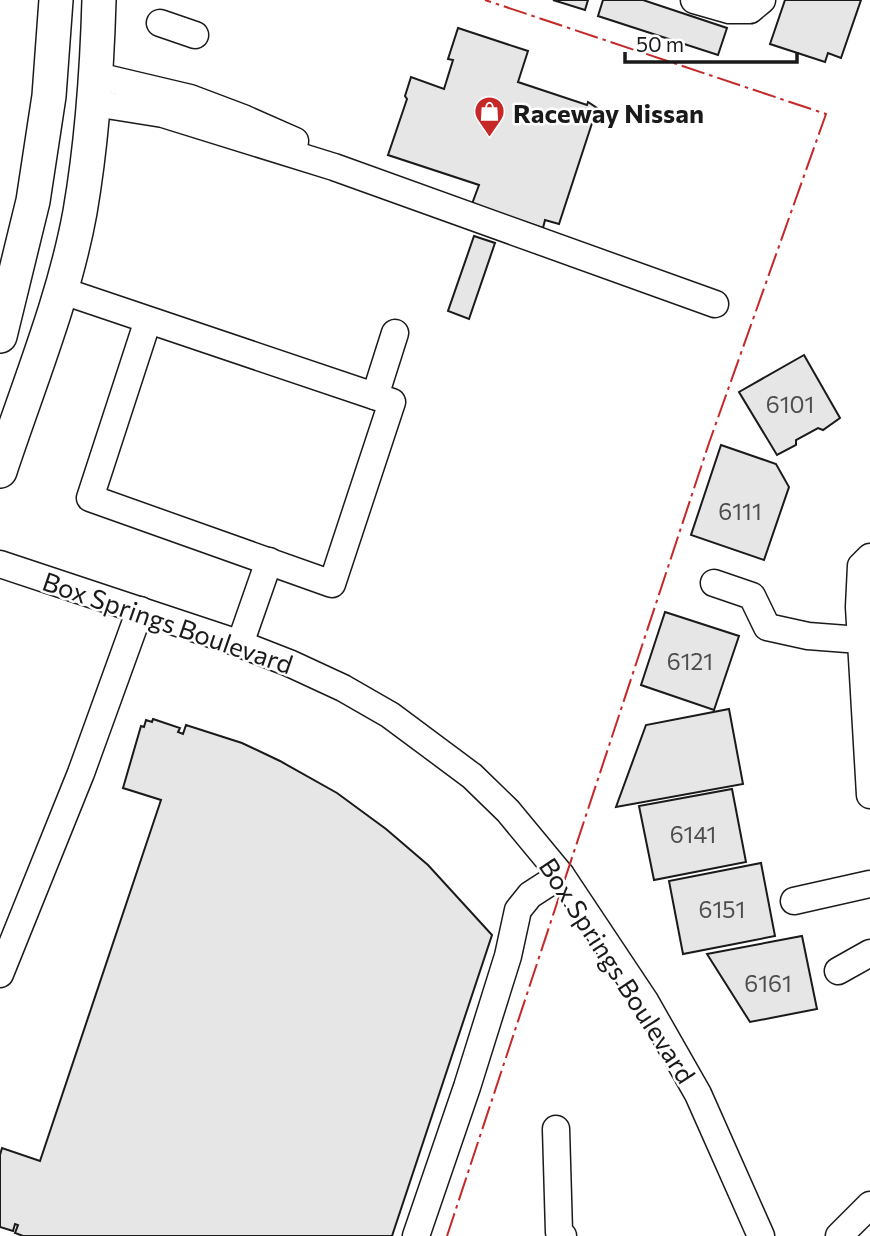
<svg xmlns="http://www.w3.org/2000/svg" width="870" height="1236" viewBox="0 0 870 1236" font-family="Commissioner,sans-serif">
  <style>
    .building { fill: #e6e6e6; stroke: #1a1a1a; stroke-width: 2 }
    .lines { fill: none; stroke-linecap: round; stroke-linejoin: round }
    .minor-casing { stroke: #1a1a1a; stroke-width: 29 }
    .major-casing { stroke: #1a1a1a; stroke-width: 36 }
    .minor { stroke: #fff; stroke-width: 26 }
    .major { stroke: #fff; stroke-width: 33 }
    .power { stroke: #c62828; stroke-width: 2; stroke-dasharray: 24 5 3.5 5; stroke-linecap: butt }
    .labels { text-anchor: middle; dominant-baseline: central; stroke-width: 5; stroke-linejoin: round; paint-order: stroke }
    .number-label { font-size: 23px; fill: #4d4d4d }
    .poi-label { font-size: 26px; font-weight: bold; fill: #1a1a1a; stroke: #fff; text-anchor: start }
    .street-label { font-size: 26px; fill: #1a1a1a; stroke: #fff }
  </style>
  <rect width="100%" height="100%" fill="#fff"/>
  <g class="building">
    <path d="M553 0H588L585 10Z"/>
    <path d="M603 0H643L727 28 718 55 598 16Z"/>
    <path d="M785 0H861L841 58 828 53 825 62 770 44Z"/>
    <path d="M458 28 528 51 518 82 587 105 588 102 597 108 559 224 545 220 543 228 472 204 479 185 388 155 407 99 405 96 411 77 444 89 453 60 448 59Z"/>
    <path d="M474 236 495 243 469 319 448 311Z"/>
    <path d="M804 355 840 418 823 430 818 428 796 440V445L777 455 739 392Z"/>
    <path d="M721 445 776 464 789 487 764 560 691 535Z"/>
    <path d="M665 612 739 636 714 710 641 685Z"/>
    <path d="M729 709 743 784 616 807 646 725Z"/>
    <path d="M153 719 180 728 178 732 183 734 186 725 242 743 280 761 337 793 386 829 428 865 492 935 392 1236H23L15 1233 18 1225 15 1224 13 1231 0 1227V1155L2 1148 40 1161 161 800 123 788 141 726 144 727 146 720 152 722Z"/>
    <path d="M732 789 746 862 654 880 639 806Z"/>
    <path d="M761 863 775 936 683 954 669 881Z"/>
    <path d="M802 936 817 1009 750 1022 707 954Z"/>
  </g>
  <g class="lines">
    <defs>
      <g id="minor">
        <path d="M694 0 729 10H750L762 0"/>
        <path d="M160 23 195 35"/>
        <path d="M97 76 190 98 243 118 295 141"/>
        <path d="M94 103 163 114 334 167 715 304"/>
        <path d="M60 290 392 402 332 584 90 498 148 320"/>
        <path d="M375 396 395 333"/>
        <path d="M870 557 861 566 859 607 870 795"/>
        <path d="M0 564 235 642 289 663 343 688 390 715 472 776 508 811 561 875 645 1001 698 1094 761 1236"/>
        <path d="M714 583 752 596 767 627 808 636 860 640"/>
        <path d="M240 644 269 561"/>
        <path d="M794 901 870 884"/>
        <path d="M838 971 870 953"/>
        <path d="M0 974 81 773 140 610"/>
        <path d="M556 1129 559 1232 563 1236"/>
        <path d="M416 1236 467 1087 508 956 518 910 530 895 561 875"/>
        <path d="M839 1236 870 1205"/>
      </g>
      <g id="major">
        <path d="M0 336 33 201 49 96 56 0"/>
        <path d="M0 471C28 386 64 300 80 212 92 142 97 71 99 0"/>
      </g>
    </defs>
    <use href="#minor" class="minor-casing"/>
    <use href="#major" class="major-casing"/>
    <use href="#minor" class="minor"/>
    <use href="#major" class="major"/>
    <path class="power" d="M447 1236 709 443 826 114 485 0"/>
  </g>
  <defs>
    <symbol id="shop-pin" viewBox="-11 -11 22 30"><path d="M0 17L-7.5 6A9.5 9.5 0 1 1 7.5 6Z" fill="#c62828" stroke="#fff"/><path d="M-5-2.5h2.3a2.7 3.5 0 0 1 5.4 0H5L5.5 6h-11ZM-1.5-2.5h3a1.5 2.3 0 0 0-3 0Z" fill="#fff"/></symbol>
  </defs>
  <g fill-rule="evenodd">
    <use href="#shop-pin" x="472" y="94" width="35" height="47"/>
  </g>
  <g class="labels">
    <g class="number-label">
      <text x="790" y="404">6101</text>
      <text x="740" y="511">6111</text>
      <text x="690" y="661">6121</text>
      <text x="693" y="834">6141</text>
      <text x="722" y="909">6151</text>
      <text x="768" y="983">6161</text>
    </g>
    <g class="poi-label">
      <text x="513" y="112">Raceway Nissan</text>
    </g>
    <g class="street-label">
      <text transform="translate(168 622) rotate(19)">Box Springs Boulevard</text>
      <text transform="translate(618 970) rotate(57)">Box Springs Boulevard</text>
    </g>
  </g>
  <path d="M625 52v10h172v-10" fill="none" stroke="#1a1a1a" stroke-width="3.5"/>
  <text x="636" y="52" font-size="21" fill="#1a1a1a" stroke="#ffffff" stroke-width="5" paint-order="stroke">50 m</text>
</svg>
